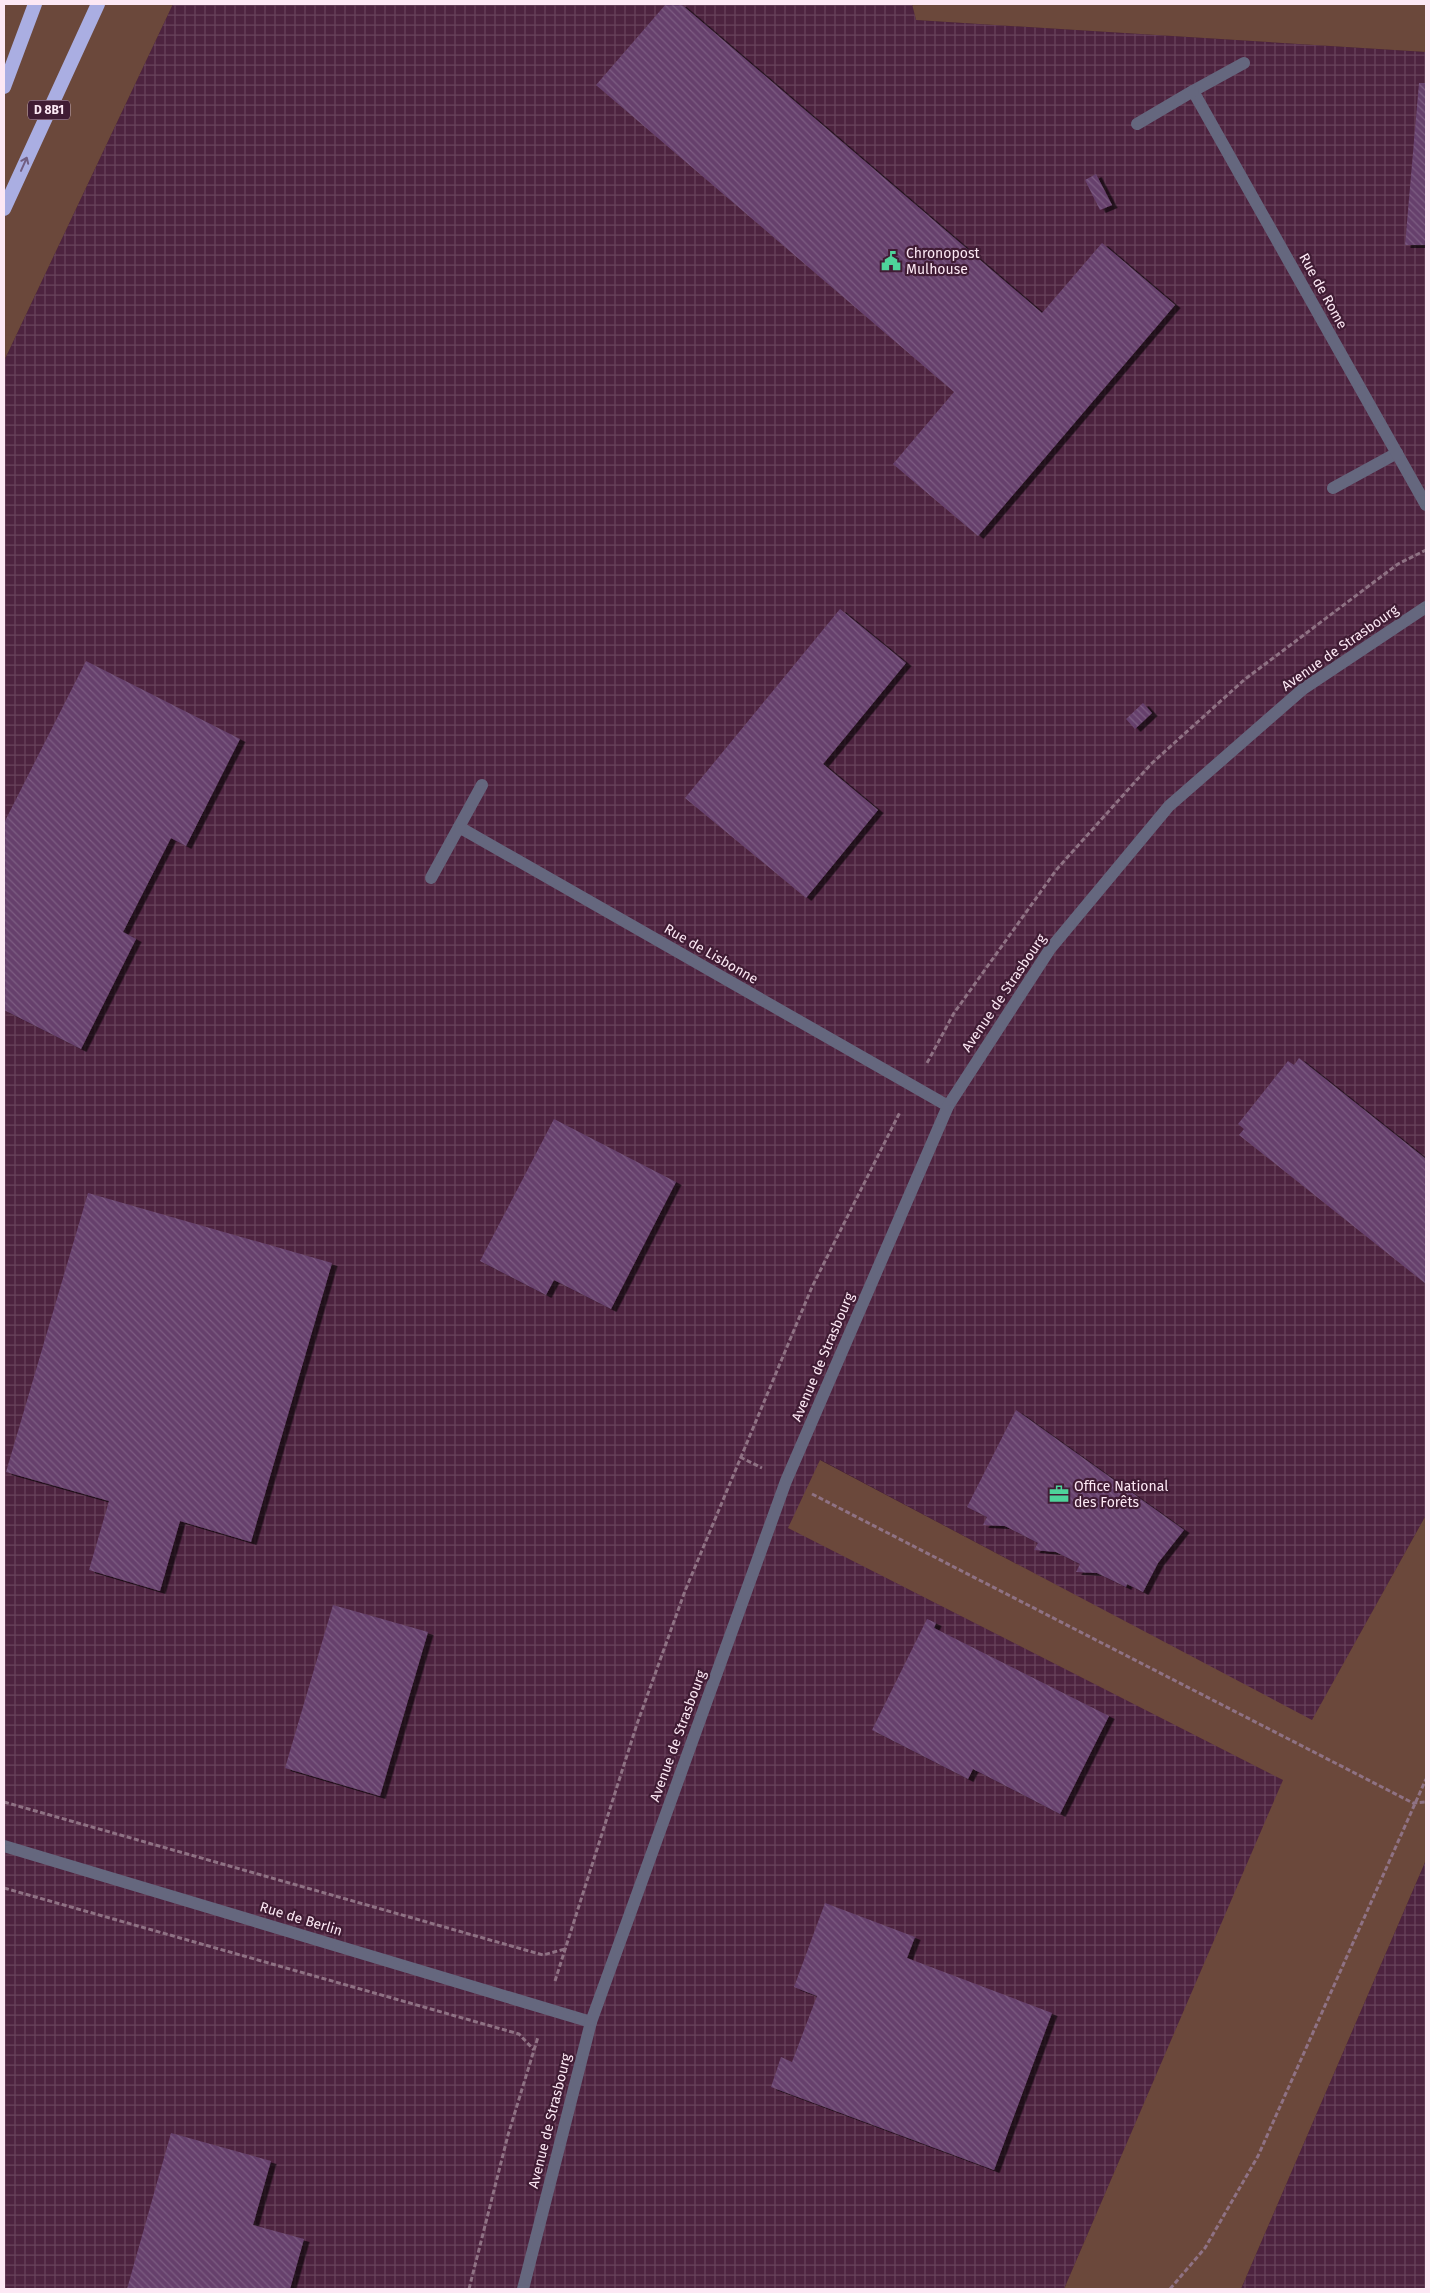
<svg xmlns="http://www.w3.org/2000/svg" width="1430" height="2293" viewBox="0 0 1430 2293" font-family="'Fira Sans',sans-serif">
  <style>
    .industrial { fill: url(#industrial-grid) }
    .grass { fill: #6b483b }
    .building { fill: url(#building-back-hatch); filter: url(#shadow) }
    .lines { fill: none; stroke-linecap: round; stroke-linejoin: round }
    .path { stroke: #8f7284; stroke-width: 3; stroke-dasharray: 5 2.5; stroke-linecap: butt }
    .service { stroke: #65677e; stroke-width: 12 }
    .minor { stroke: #65677e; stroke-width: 12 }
    .trunk { stroke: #aaaee2; stroke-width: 14 }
    .oneway { stroke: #705e82 }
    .labels { text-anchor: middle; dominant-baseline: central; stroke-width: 4.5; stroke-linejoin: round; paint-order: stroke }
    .shield { fill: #401c34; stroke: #c4abba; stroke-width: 1 }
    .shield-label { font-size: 12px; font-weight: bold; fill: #fce8f4 }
    .poi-label { font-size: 14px; fill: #fce8f4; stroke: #401c34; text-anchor: start }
    .street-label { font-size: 14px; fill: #fce8f4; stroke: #401c34 }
  </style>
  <defs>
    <pattern id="industrial-grid" width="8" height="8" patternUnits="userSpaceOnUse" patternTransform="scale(1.25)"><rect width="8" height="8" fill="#4d233f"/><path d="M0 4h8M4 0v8" fill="none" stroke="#68435b"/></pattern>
    <pattern id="building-back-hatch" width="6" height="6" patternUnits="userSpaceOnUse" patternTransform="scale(1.25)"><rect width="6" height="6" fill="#66416c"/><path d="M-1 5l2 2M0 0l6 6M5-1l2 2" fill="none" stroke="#7d5c82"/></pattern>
    <filter id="shadow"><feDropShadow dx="5.5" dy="3" stdDeviation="0" flood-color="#0009"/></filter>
  </defs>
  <rect width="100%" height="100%" fill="#401c34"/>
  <g class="industrial">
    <path d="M173 4H912L916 20 1426 52V1515L1312 1721 821 1460 789 1528 1284 1780 1064 2289H4V361Z"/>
    <path d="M1426 1860V2289H1241Z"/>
  </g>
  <g class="grass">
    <path d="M4 4H173L4 361Z"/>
    <path d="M912 4H1426V52L916 20Z"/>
    <path d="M820 1460 1312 1720 1426 1515V1860L1241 2289H1064L1283 1780 788 1528Z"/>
  </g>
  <g class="building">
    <path d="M666 4H681L1042 313 1102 243 1175 305 978 536 893 464 954 392 596 85Z"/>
    <path d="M1419 83H1426V245H1405Z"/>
    <path d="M1096 174 1112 205 1100 210 1085 180Z"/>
    <path d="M840 609 906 663 823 764 878 810 806 898 685 798Z"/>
    <path d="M86 661 240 739 186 846 171 838 123 932 136 939 81 1049 4 1010V823Z"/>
    <path d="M1143 703 1152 713 1135 729 1126 719Z"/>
    <path d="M1299 1058 1426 1159V1284L1239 1135 1244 1129 1238 1124 1288 1061 1294 1065Z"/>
    <path d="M554 1119 676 1182 611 1309 554 1280 546 1295 480 1261Z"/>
    <path d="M88 1193 332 1263 251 1542 180 1521 160 1591 89 1570 109 1501 6 1472Z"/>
    <path d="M1016 1410 1184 1530 1158 1563 1143 1592 1127 1584 1126 1587 1097 1573 1076 1572 1080 1564 1056 1552 1034 1550 1038 1543 1005 1526 983 1525 987 1517 967 1507Z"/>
    <path d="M333 1605 428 1632 380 1796 285 1768Z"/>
    <path d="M927 1619 936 1623 934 1628 1109 1716 1060 1814 973 1769 968 1779 872 1730Z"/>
    <path d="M825 1903 915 1937 907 1958 1052 2013 994 2170 771 2087 781 2057 792 2062 817 1996 794 1987Z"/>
    <path d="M171 2133 271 2161 253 2225 304 2239 290 2289H127Z"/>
  </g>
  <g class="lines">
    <g class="path">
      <path d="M927 1063 954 1013 1057 869 1151 764 1244 680 1398 564 1426 550"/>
      <path d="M740 1457 762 1468"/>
      <path d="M812 1494 1413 1803 1426 1802"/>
      <path d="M4 1802 543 1955 565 1949"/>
      <path d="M4 1888 519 2034 534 2050"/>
      <path d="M555 1981 637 1724 685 1591 812 1287 900 1112"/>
      <path d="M469 2289 508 2135 538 2037"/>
      <path d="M1170 2289 1205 2248 1258 2156 1426 1779"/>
    </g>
    <path class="service" d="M1333 488 1397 453"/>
    <g class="minor">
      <path d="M1244 63 1193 91 1426 505"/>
      <path d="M1137 124 1193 91"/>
      <path d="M459 827 948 1106"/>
      <path d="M431 878 482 785"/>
      <path d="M4 1846 591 2022"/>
      <path d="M523 2289 591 2022 786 1481 948 1106 1050 949 1169 806 1303 689 1426 607"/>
    </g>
    <g class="trunk">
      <path d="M4 87 35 4"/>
      <path d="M4 209 98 4"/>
    </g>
  </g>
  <defs><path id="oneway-shaft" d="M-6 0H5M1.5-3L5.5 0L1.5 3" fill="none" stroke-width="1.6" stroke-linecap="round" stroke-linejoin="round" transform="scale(1.25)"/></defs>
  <use class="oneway" href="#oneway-shaft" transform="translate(24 164) rotate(-66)"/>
  <defs>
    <symbol id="civic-bare" viewBox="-9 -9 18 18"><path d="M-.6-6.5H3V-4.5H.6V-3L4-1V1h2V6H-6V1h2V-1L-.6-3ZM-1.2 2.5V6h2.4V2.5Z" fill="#4ed39a" stroke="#401c34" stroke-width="2.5" paint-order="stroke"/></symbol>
    <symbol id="office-bare" viewBox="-9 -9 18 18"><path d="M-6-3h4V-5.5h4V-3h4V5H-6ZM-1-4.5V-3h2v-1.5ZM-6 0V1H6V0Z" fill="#4ed39a" stroke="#401c34" stroke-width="2.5" paint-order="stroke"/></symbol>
  </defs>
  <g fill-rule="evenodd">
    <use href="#civic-bare" x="877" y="247" width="28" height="28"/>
    <use href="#office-bare" x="1045" y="1480" width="28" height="28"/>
  </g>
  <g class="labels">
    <rect class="shield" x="28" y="100.5" width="42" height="19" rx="4"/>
    <g class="shield-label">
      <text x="49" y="110">D 8B1</text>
    </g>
    <g class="poi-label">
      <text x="906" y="253">Chronopost<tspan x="906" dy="16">Mulhouse</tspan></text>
      <text x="1074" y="1486">Office National<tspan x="1074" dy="16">des Forêts</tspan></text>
    </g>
    <g class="street-label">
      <text transform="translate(1323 291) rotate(61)">Rue de Rome</text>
      <text transform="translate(1340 648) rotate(-35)">Avenue de Strasbourg</text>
      <text transform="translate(711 954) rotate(30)">Rue de Lisbonne</text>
      <text transform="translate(1004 993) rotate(-56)">Avenue de Strasbourg</text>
      <text transform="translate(823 1357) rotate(-67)">Avenue de Strasbourg</text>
      <text transform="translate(678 1736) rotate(-70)">Avenue de Strasbourg</text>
      <text transform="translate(301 1919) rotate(17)">Rue de Berlin</text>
      <text transform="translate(550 2121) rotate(-76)">Avenue de Strasbourg</text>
    </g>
  </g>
  <rect width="1430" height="2293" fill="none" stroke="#fce8f4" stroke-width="10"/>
</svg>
